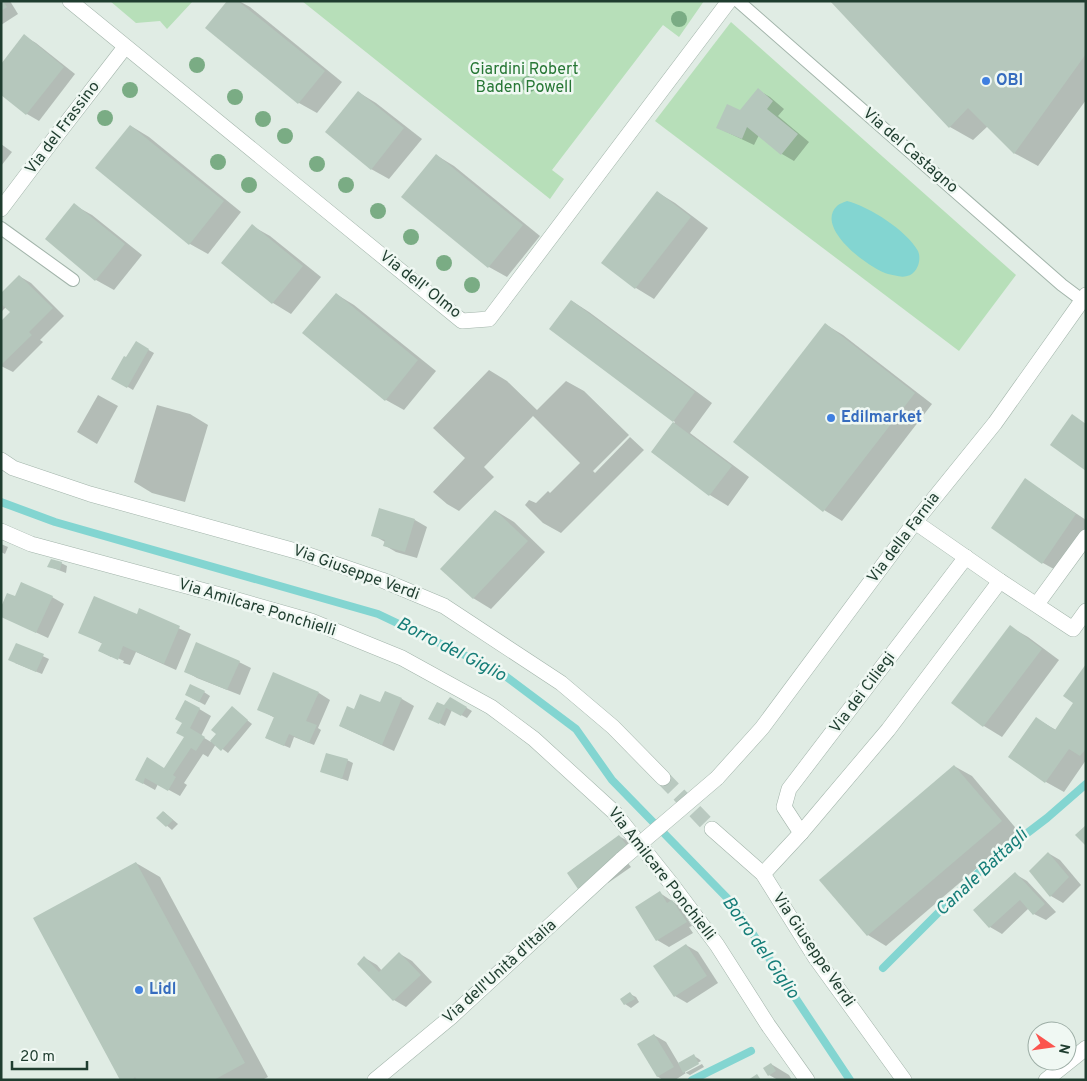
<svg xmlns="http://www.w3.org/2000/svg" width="1087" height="1081" viewBox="0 0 1087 1081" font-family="Overpass,sans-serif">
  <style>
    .green { fill: #b7dfb9 }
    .water { fill: #83d5d1 }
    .shadow { fill: #0003 }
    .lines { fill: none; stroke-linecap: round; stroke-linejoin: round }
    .stream { stroke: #83d5d1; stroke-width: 8 }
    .building { fill: #b5c7bc }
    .minor-tunnel { stroke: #b9c9c0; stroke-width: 15; stroke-dasharray: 15 8; stroke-linecap: butt }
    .service-casing { stroke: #a2b4aa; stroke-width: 14 }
    .minor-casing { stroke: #a2b4aa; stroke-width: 16 }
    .service { stroke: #fff; stroke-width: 12 }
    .minor { stroke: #fff; stroke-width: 15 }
    .minor-bridge-casing { stroke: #a2b4aa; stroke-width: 16; stroke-linecap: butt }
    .minor-bridge { stroke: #fff; stroke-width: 15 }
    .tree { fill: #7aac84 }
    .shop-dot { fill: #3f7fe0; stroke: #f0f8f3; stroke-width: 2 }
    .labels { text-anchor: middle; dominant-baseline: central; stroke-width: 5; stroke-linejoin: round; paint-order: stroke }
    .park-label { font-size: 16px; fill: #277735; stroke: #f0f8f3 }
    .shop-label { font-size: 16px; font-weight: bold; fill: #366cbe; stroke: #f0f8f3; text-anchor: start }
    .street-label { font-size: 16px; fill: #1f3d2f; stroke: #f0f8f3 }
    .water-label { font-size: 18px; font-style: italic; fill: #167d78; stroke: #f0f8f3 }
  </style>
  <rect width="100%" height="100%" fill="#e0ece4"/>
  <g class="green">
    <path d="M110 1H193L167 29 160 21 136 23Z"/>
    <path d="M302 1H704L679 37 663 25 659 30 552 170 564 179 550 199Z"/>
    <path d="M731 22 1016 275 959 351 655 121Z"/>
  </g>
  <path class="water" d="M847 201C870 207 906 230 918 251 922 260 917 274 907 276 901 278 894 275 888 274 870 269 814 228 837 206 839 204 844 202 847 201Z"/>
  <g class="shadow">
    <path d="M1 1H10L18 14 1 25Z"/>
    <path d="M228 1H239L250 7 342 82 317 113 299 103Z"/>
    <path d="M832 1H1086V100L1038 166 1014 153 988 126 973 140 950 127Z"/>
    <path d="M24 36 36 43 75 74 39 121 27 114 1 94Z"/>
    <path d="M758 90 770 97 784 109 778 116 809 142 794 161 782 154 759 135 754 145 718 128 741 111Z"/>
    <path d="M358 92 376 103 422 139 389 179 371 169Z"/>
    <path d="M131 126 149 137 241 212 208 254 190 244Z"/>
    <path d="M1 144 12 152 1 166Z"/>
    <path d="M436 155 454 166 540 236 507 277 489 267Z"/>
    <path d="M657 192 675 203 708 228 654 299 636 288 603 263Z"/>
    <path d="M74 205 92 215 142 255 114 290 96 280Z"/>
    <path d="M252 226 270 236 321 277 291 314 273 303 223 263Z"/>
    <path d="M19 276 31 283 64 316 40 340 43 342 13 372 1 366V338L11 312 6 307 1 312V295Z"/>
    <path d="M336 294 354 305 436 371 404 410 386 400 304 333Z"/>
    <path d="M572 301 589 312 712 403 690 433 749 477 728 506 710 495 652 452 675 422 551 329Z"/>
    <path d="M825 324 843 335 932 404 842 521 824 510Z"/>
    <path d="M136 343 154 353 133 390 113 378Z"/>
    <path d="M489 370 507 381 537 410 566 381 584 391 629 435 593 471 595 473 630 437 644 450 561 533 543 523 525 505 529 500 536 503 548 491 550 493 580 463 533 416 484 467 494 477 459 511 447 504 433 492 465 458 433 428Z"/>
    <path d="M98 395 118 406 97 444 77 432Z"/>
    <path d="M157 405 190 414 208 425 185 502 152 493 134 482Z"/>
    <path d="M1026 480 1086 520V537L1061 573 1043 563 993 528Z"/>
    <path d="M496 511 514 522 545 552 491 609 473 598Z"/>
    <path d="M415 520 427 527 417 558 396 552 384 545 385 542 373 535Z"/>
    <path d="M1 544 8 547 5 554 1 552Z"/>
    <path d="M61 563 67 566 66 573 48 566Z"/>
    <path d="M52 597 64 604 48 638 1 616 16 598Z"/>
    <path d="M140 610 191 634 176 670 136 652 130 665 123 663 124 661 111 655V657L100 651 103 644 80 632 137 616Z"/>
    <path d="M1010 627 1028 637 1059 660 1002 737 984 726 953 703Z"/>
    <path d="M16 644 49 659 42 674 15 663Z"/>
    <path d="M239 662 251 668 240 695 197 678 185 671Z"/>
    <path d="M1086 666V760L1064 792 1046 782 1037 719 1056 730 1075 703Z"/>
    <path d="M204 692 210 696 205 705 192 698Z"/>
    <path d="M319 693 330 700 318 728 321 730 314 745 294 737 290 748 266 738 275 718 259 709Z"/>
    <path d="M450 698 472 711 467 718 452 710 445 726 430 718 445 706Z"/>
    <path d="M402 699 414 706 394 751 340 726 354 710Z"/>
    <path d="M186 701 211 716 201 736 211 742 218 734 232 708 252 724 228 753 216 744 208 757 203 754 184 783 187 785 180 796 158 784 155 790 137 780 165 769 186 737 184 722Z"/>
    <path d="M347 760 353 763 348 781 321 771Z"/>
    <path d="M954 766 972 776 1019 832 886 946 868 935 821 880Z"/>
    <path d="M164 812 178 824 172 830 158 818Z"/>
    <path d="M619 836 631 843 627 862 631 867 608 883 602 879 584 892 579 888 568 873Z"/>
    <path d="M1048 853 1060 860 1081 885 1063 903 1051 896 1031 871Z"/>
    <path d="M136 863 160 877 268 1077 262 1080H121Z"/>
    <path d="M1015 874 1027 881 1056 912 1046 920 1034 914 1029 908 1002 934 990 927 975 910Z"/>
    <path d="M660 893 678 905 692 926 689 927 693 933 669 947 657 940 637 908Z"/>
    <path d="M686 945 698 952 718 983 687 1003 675 996 655 966Z"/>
    <path d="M400 954 412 961 432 982 406 1007 394 1000 358 964 365 958 377 965 382 971Z"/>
    <path d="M630 994 636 997 639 1002 631 1008 625 1004 622 999Z"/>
    <path d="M654 1035 666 1042 679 1064 694 1056 699 1059 701 1061 685 1070V1073L702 1064 704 1067 690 1075 686 1073 675 1080H663L657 1076Z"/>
    <path d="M771 1064 789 1075 792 1080H778L769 1075Z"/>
  </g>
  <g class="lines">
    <g class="stream">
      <path d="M1 502 55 522 378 614 500 672 576 729 612 780 733 904 850 1080"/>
      <path d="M883 968 988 863 1047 818 1086 784"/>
      <path d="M692 1080 751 1051"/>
    </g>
  </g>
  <g class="building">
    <path d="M1 1H3L7 7 1 11Z"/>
    <path d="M227 1H238L325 71 298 104 205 28Z"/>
    <path d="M830 1H1086V54L1014 154 968 108 949 128Z"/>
    <path d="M24 34 64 67 26 115 1 95V64Z"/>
    <path d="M758 88 773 101 767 109 798 134 781 155 747 127 742 139 716 128 727 104 740 110Z"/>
    <path d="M358 91 404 128 371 170 325 132Z"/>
    <path d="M130 125 224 201 189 245 95 168Z"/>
    <path d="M436 154 523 225 488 268 401 197Z"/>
    <path d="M657 191 691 217 635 289 601 263Z"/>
    <path d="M74 203 125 244 95 281 45 239Z"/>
    <path d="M252 224 303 266 272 304 221 263Z"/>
    <path d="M19 275 53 308 29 332 32 335 1 365V321L10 312 1 304V293Z"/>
    <path d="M336 293 418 360 385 401 302 333Z"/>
    <path d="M571 300 695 392 673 422 732 466 709 496 651 452 673 422 549 329Z"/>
    <path d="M825 323 915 393 823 512 733 442Z"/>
    <path d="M136 341 149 349 127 388 111 379 124 356 126 357Z"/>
    <path d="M1072 414 1086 424V471L1050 445Z"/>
    <path d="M1025 478 1076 514 1042 564 991 528Z"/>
    <path d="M379 508 415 519 405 552 383 546 385 540 371 536Z"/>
    <path d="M495 510 528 541 473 599 440 569Z"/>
    <path d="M51 559 62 562 60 570 47 567Z"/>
    <path d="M21 582 53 596 36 633 1 617V607L7 593 15 596Z"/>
    <path d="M94 596 137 614 139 608 180 626 164 664 123 646 118 660 98 651 102 643 78 633Z"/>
    <path d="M1010 625 1042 649 983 727 951 703Z"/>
    <path d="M196 642 240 661 227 690 184 672Z"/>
    <path d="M16 643 44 654 36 672 8 660Z"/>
    <path d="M1086 664V749L1080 756 1069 749 1045 783 1008 757 1036 717 1055 730 1073 703 1063 696Z"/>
    <path d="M273 672 319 692 306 721 317 725 309 743 289 734 284 746 265 738 274 717 257 710Z"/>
    <path d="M190 684 205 691 199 702 185 695Z"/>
    <path d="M385 691 402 698 382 745 339 726 347 706 354 709 360 694 380 702Z"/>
    <path d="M450 697 467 707 461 716 446 708 439 724 428 719 437 702 444 705Z"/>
    <path d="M185 700 200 708 190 728 205 737 196 751 191 748 173 775 176 777 168 791 145 778 143 784 135 780 147 757 164 768 184 737 176 733 182 723 175 719Z"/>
    <path d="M232 706 248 720 221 751 210 741 216 734 211 730Z"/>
    <path d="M326 753 348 759 342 779 320 772Z"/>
    <path d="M954 765 1002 821 867 936 819 880Z"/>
    <path d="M163 811 173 820 166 827 156 818Z"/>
    <path d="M1086 825V846L1075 835Z"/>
    <path d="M619 835 628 847 620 860 578 889 567 873Z"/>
    <path d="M1048 852 1069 877 1050 897 1029 871Z"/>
    <path d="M136 862 245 1063 214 1080H137L135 1077 132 1080H120L33 918Z"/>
    <path d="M1015 872 1045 904 1033 915 1020 900 989 928 973 910Z"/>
    <path d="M660 891 667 903 672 900 687 922 656 941 635 907Z"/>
    <path d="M686 944 707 976 674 997 653 966Z"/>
    <path d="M399 952 421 975 393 1001 357 964 364 956 379 972Z"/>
    <path d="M630 992 635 999 624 1005 620 999Z"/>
    <path d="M654 1034 674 1067 657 1077 637 1044Z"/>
    <path d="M694 1054 699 1064 683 1073 678 1063Z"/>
    <path d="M771 1063 776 1071 768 1076 763 1068Z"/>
    <path d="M757 1074 761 1080H748Z"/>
  </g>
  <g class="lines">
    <path class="minor-tunnel" d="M663 778 712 829"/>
    <defs>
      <g id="service">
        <path d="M738 1 1062 285 1082 300"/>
        <path d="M1 228 73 280"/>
      </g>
      <g id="minor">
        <path d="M70 1 462 321 489 319 729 1"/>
        <path d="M1 209 47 148 125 47"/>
        <path d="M1 460 13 468 90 494 303 553 382 580 444 606 561 683 613 727 663 778"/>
        <path d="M915 522 1000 581 1073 629 1086 611"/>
        <path d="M1 531 31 544 220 595 311 621 402 658 491 707 534 739 614 812 673 886 717 945 768 1025 807 1080"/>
        <path d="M1037 604 1086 537"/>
        <path d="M717 778 762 728 915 522 995 423 1086 295"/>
        <path d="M712 829 763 874 815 957 904 1080"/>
        <path d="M801 833 784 807 789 789 966 557"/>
        <path d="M763 874 801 833 888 730 1000 581"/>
        <path d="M375 1080 451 1017 622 859"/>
        <path d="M1046 1080 1086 1048"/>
      </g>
    </defs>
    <use href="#service" class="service-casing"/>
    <use href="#minor" class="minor-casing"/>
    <use href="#service" class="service"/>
    <use href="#minor" class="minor"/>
    <defs>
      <path id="minor-bridge" d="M622 859 717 778"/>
    </defs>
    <use href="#minor-bridge" class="minor-bridge-casing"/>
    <use href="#minor-bridge" class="minor-bridge"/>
  </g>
  <g class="tree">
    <circle cx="679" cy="19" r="8"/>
    <circle cx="197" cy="65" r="8"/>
    <circle cx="529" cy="84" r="8"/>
    <circle cx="130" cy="90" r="8"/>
    <circle cx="235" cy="97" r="8"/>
    <circle cx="105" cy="118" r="8"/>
    <circle cx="263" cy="119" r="8"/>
    <circle cx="285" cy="136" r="8"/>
    <circle cx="218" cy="162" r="8"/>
    <circle cx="317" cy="164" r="8"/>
    <circle cx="249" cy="185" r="8"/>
    <circle cx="346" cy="185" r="8"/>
    <circle cx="378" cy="211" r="8"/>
    <circle cx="411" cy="237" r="8"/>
    <circle cx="444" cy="263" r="8"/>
    <circle cx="472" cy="285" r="8"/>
  </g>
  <g class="shop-dot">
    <circle cx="986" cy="81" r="5"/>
    <circle cx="831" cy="418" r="5"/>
    <circle cx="139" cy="990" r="5"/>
  </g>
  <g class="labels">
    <g class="park-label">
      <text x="524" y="70">Giardini Robert<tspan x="524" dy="18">Baden Powell</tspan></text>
    </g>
    <g class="shop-label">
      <text x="996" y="81">OBI</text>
      <text x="841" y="418">Edilmarket</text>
      <text x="149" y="990">Lidl</text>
    </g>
    <g class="street-label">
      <text transform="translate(63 128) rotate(-53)">Via del Frassino</text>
      <text transform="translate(910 151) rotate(41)">Via del Castagno</text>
      <text transform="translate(420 285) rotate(38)">Via dell' Olmo</text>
      <text transform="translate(904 538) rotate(-53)">Via della Farnia</text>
      <text transform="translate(356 573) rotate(20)">Via Giuseppe Verdi</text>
      <text transform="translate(257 608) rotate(17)">Via Amilcare Ponchielli</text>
      <text transform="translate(863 693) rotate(-53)">Via dei Ciliegi</text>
      <text transform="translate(661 874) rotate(52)">Via Amilcare Ponchielli</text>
      <text transform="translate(813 950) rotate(56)">Via Giuseppe Verdi</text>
      <text transform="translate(500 972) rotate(-42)">Via dell'Unità d'Italia</text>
    </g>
    <g class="water-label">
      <text transform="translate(451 650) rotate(27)">Borro del Giglio</text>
      <text transform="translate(982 873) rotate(-43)">Canale Battagli</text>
      <text transform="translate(760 948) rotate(55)">Borro del Giglio</text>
    </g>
  </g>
  <rect width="1087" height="1081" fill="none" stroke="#1f3d2f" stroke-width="5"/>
  <g transform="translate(1052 1046) rotate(103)"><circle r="24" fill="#f0f8f3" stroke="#9cada5"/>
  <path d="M0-4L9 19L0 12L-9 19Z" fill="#fb544e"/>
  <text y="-8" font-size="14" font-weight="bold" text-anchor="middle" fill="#1f3d2f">N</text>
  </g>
  <path d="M12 1061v8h75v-8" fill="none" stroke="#1f3d2f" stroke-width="2.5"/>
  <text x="20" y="1061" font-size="15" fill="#1f3d2f" stroke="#f0f8f3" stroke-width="4" paint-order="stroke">20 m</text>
</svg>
